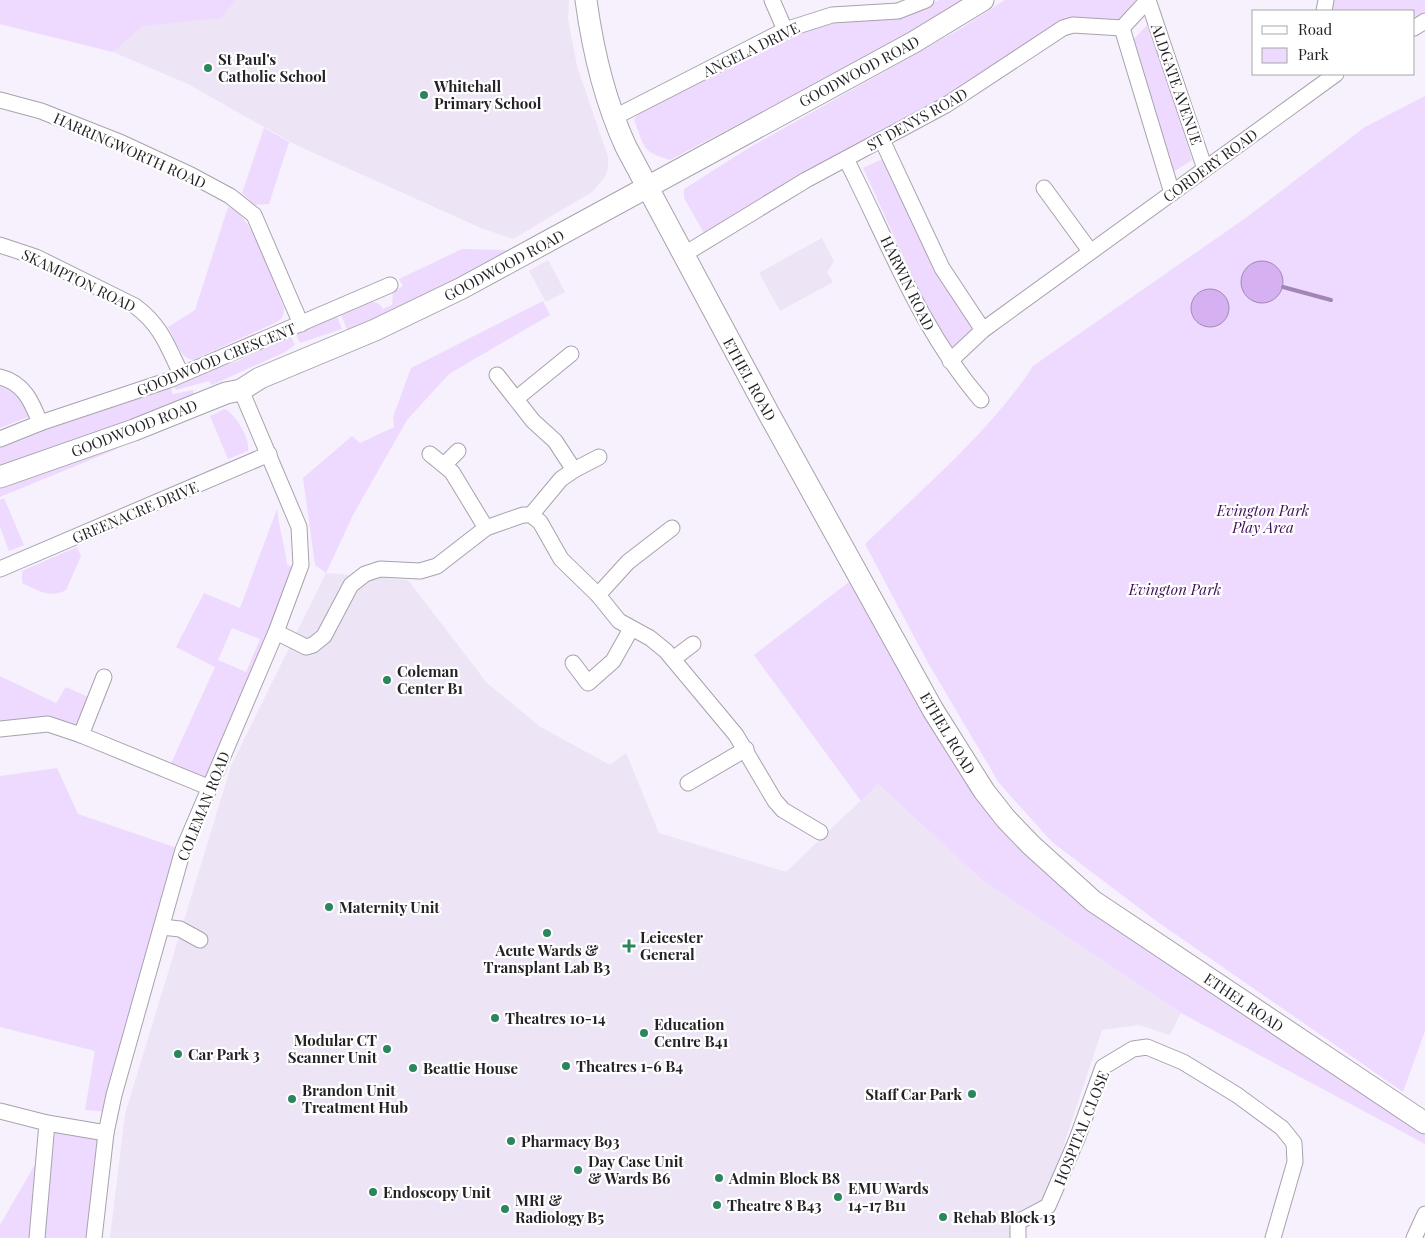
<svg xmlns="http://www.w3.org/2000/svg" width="1425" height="1238" viewBox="0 0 1425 1238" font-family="'Playfair Display',serif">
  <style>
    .built { fill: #ede4f6 }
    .green { fill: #eedafe; fill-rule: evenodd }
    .water { fill: #d6b1f2; stroke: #a186b5 }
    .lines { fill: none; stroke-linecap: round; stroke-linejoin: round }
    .stream { stroke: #a186b5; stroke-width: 4 }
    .street-casing { stroke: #a7a2ac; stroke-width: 17 }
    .secondary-casing { stroke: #a7a2ac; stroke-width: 23 }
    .street { stroke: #fff; stroke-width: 15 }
    .secondary { stroke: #fff; stroke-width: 21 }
    .poi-dot { fill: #2a865d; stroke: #fff; stroke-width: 2 }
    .labels { text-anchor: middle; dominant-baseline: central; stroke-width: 4.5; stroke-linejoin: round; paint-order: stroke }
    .street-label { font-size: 15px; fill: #242226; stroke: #fff }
    .poi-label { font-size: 15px; font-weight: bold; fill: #242226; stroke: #fff; text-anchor: start }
    .park-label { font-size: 15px; font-style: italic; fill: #3e0e59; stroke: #fff }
  </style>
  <rect width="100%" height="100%" fill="#f6f1fc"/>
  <g class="built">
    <path d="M0 0H569L568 19 577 66 608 157V168L605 177 592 192 513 239 481 228 296 145 188 84 113 52 0 24Z"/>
    <path d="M822 238 834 261 827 272 833 282 780 311 759 273Z"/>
    <path d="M548 260 565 292 546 302 529 271Z"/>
    <path d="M326 573 408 580 487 683 539 726 610 765 626 753 659 833 786 872 878 784 982 880 1181 1013 1170 1035 1139 1025 1102 1030 1038 1222 1020 1231 1018 1238H110L125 1114 231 766Z"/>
  </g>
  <g class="green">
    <path d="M0 0H235L221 18 142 26 113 52 0 24Z"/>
    <path d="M939 0H969L944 16 670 160C640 151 645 147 634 120L642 108 787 36 817 24 913 12Z"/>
    <path d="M1005 0H1141C1135 6 1128 17 1121 21 1108 29 1078 15 1061 20L1013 57 953 95 705 235 684 198V189L752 146 960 29Z"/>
    <path d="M1334 0H1425V11L1414 17V11H1332Z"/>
    <path d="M1149 23 1192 160 1172 173 1132 41Z"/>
    <path d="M1425 96V1031L1403 1092 1155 920 1052 842 999 783 927 661 865 544C921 490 992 430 1033 366L1247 217 1365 127Z"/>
    <path d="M264 128 289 142 269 204 255 205 242 193Z"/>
    <path d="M885 158 974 334 954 354 916 284 863 168Z"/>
    <path d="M228 207C257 219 272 280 284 308 284 315 283 318 277 322L193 360C180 359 174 337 168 327L195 310Z"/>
    <path d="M462 249 511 250 513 253 348 332 340 312C352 308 374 293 383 309L392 305 393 292 403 286 399 279Z"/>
    <path d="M543 301 550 315 449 374 407 420 353 515 326 573 315 565 303 478 352 436 360 443 394 427 393 417 411 368Z"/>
    <path d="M336 314 342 329 300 343 295 332Z"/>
    <path d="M290 334 295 345 285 352 212 385 209 381 176 390 173 384 209 369 236 362Z"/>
    <path d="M0 385 20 391 29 410 28 417 0 428Z"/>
    <path d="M169 385 173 394 193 390 196 398 0 470V447L86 413Z"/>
    <path d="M225 409C236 415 250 438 248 451L228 459 210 416Z"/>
    <path d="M115 445 117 449 0 497V485Z"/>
    <path d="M4 498 24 545 9 551 0 527V500Z"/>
    <path d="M277 509C279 528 285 546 287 565L298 568 208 787 168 770 215 667 176 647 204 593 240 608ZM232 628 260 639 246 672 218 660Z"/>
    <path d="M77 547 81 556 66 590C50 599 37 590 22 583V571Z"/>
    <path d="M849 582C896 665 940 749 998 826L1425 1123V1144L1181 1013 982 880 878 784 861 801 754 655Z"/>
    <path d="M0 676 56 703 66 687 95 700 81 735 48 724 0 729Z"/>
    <path d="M57 768 78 814 183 850 110 1112 85 1110 95 1051 0 1027V776Z"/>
    <path d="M47 1123 106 1133 94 1238H0V1225L45 1147Z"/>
  </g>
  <g class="water">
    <circle cx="1262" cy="282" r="21"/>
    <circle cx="1210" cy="308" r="19"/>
  </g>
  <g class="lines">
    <path class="stream" d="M1283 287 1331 300"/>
    <defs>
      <g id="street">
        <path d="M772 0 785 30"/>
        <path d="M1148 0 1205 169"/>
        <path d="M1324 11 1326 0"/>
        <path d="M1122 28 1172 193"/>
        <path d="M1414 28 1425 21"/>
        <path d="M0 100 41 111 122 143 191 175 230 196 254 215 301 324"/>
        <path d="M613 118 785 30 832 15 898 11 926 0"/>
        <path d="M882 140 942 268 983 330"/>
        <path d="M846 159C888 241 920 329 981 400"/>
        <path d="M1044 188 1090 251"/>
        <path d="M0 245 36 257 135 306C161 325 168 347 181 374"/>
        <path d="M683 255 806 180 946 105 1063 28 1073 25 1122 28 1148 0"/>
        <path d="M950 361 983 330 1336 74"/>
        <path d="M497 375 533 421 555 441 574 470 561 479 531 515"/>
        <path d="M0 377C24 383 32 402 40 423"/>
        <path d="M517 398 571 354"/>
        <path d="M0 439 40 423 169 380 390 285"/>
        <path d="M430 454 452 472 486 528"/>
        <path d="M444 465 458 451"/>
        <path d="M574 470 599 457"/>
        <path d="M0 569 269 454"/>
        <path d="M598 595 628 562 672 528"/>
        <path d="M276 632 306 647 313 645 324 636 351 585 365 574 380 569 420 571 437 566 486 528 523 515H531L540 522 561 559 598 595 619 621 650 638 666 651 736 735 775 801 783 810 820 832"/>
        <path d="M673 659 693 644"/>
        <path d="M573 663 588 683 613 661 631 629"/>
        <path d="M0 729 48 724 81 735 208 787"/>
        <path d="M81 735 104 677"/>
        <path d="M688 783 746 749"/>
        <path d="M162 927 180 929 200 940"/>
        <path d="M0 1111 47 1123 106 1133"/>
        <path d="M37 1238 47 1123"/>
        <path d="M94 1238 106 1133 114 1095 183 850 276 632 301 565 299 527 241 390"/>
        <path d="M1018 1238V1222L1048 1206 1077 1139 1103 1067 1133 1049 1147 1047 1183 1062 1237 1095 1282 1128 1294 1143 1295 1162 1273 1238"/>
        <path d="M1414 1238 1425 1214"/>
      </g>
      <g id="secondary">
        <path d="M586 0C593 52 604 99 626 147L769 414 933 710 984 791 1006 819 1031 845 1093 901 1425 1123"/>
        <path d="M0 477 134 430 226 393 241 390 260 378 375 330 462 288 914 42 983 0"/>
      </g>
    </defs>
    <use href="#street" class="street-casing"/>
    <use href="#secondary" class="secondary-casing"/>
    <use href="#street" class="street"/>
    <use href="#secondary" class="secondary"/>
  </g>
  <g class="poi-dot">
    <circle cx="208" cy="68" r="5"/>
    <circle cx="424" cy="95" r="5"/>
    <circle cx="387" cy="680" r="5"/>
    <circle cx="329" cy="907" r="5"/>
    <circle cx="547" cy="933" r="5"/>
    <path d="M626.5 938.5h5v5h5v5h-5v5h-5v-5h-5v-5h5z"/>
    <circle cx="495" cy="1018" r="5"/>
    <circle cx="644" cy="1033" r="5"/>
    <circle cx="387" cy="1049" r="5"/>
    <circle cx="178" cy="1054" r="5"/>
    <circle cx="566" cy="1066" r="5"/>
    <circle cx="413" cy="1068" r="5"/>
    <circle cx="972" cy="1094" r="5"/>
    <circle cx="292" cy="1099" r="5"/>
    <circle cx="511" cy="1141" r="5"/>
    <circle cx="578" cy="1170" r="5"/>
    <circle cx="719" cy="1178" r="5"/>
    <circle cx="373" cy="1192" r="5"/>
    <circle cx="838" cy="1197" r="5"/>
    <circle cx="717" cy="1205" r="5"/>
    <circle cx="505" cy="1209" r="5"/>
    <circle cx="943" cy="1217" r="5"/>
  </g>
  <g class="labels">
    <g class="street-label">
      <text transform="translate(751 49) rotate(-26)">ANGELA DRIVE</text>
      <text transform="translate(859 71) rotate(-28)">GOODWOOD ROAD</text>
      <text transform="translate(1177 84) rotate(71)">ALDGATE AVENUE</text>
      <text transform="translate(917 119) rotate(-29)">ST DENYS ROAD</text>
      <text transform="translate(130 150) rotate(24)">HARRINGWORTH ROAD</text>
      <text transform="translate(1210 165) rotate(-36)">CORDERY ROAD</text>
      <text transform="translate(504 265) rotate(-28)">GOODWOOD ROAD</text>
      <text transform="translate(79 280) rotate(26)">SKAMPTON ROAD</text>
      <text transform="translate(908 283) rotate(64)">HARWIN ROAD</text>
      <text transform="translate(216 359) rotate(-22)">GOODWOOD CRESCENT</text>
      <text transform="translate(750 379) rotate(61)">ETHEL ROAD</text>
      <text transform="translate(134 428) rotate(-21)">GOODWOOD ROAD</text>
      <text transform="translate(135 512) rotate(-23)">GREENACRE DRIVE</text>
      <text transform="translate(948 733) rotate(59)">ETHEL ROAD</text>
      <text transform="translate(203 806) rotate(-68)">COLEMAN ROAD</text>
      <text transform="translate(1244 1002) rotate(34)">ETHEL ROAD</text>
      <text transform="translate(1081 1128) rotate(-68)">HOSPITAL CLOSE</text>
    </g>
    <g class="poi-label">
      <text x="218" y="59">St Paul's<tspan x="218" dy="17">Catholic School</tspan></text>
      <text x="434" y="86">Whitehall<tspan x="434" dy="17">Primary School</tspan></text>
      <text x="397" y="671">Coleman<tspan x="397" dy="17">Center B1</tspan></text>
      <text x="339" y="907">Maternity Unit</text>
      <text x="640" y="937">Leicester<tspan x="640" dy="17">General</tspan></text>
      <text x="547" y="950" text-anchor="middle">Acute Wards &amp;<tspan x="547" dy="17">Transplant Lab B3</tspan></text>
      <text x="505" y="1018">Theatres 10-14</text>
      <text x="654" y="1024">Education<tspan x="654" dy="17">Centre B41</tspan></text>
      <text x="377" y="1040" text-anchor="end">Modular CT<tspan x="377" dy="17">Scanner Unit</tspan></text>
      <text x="188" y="1054">Car Park 3</text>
      <text x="576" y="1066">Theatres 1-6 B4</text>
      <text x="423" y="1068">Beattie House</text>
      <text x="302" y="1090">Brandon Unit<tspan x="302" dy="17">Treatment Hub</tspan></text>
      <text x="962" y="1094" text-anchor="end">Staff Car Park</text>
      <text x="521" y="1141">Pharmacy B93</text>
      <text x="588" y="1161">Day Case Unit<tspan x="588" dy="17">&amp; Wards B6</tspan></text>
      <text x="729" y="1178">Admin Block B8</text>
      <text x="848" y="1188">EMU Wards<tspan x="848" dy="17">14-17 B11</tspan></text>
      <text x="383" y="1192">Endoscopy Unit</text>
      <text x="515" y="1200">MRI &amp;<tspan x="515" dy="17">Radiology B5</tspan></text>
      <text x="727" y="1205">Theatre 8 B43</text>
      <text x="953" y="1217">Rehab Block 13</text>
    </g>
    <g class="park-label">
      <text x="1263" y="510">Evington Park<tspan x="1263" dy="17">Play Area</tspan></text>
      <text x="1175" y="589">Evington Park</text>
    </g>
  </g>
  <rect x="1252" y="10" width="162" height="65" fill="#ffffff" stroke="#a7a7a8"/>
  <rect x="1262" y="26" width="25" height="8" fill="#ffffff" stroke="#a7a7a8"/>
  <text x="1298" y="35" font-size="15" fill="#242226">Road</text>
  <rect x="1262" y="48" width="25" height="15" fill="#eedafe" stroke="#a7a7a8"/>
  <text x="1298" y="60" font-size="15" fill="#242226">Park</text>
</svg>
